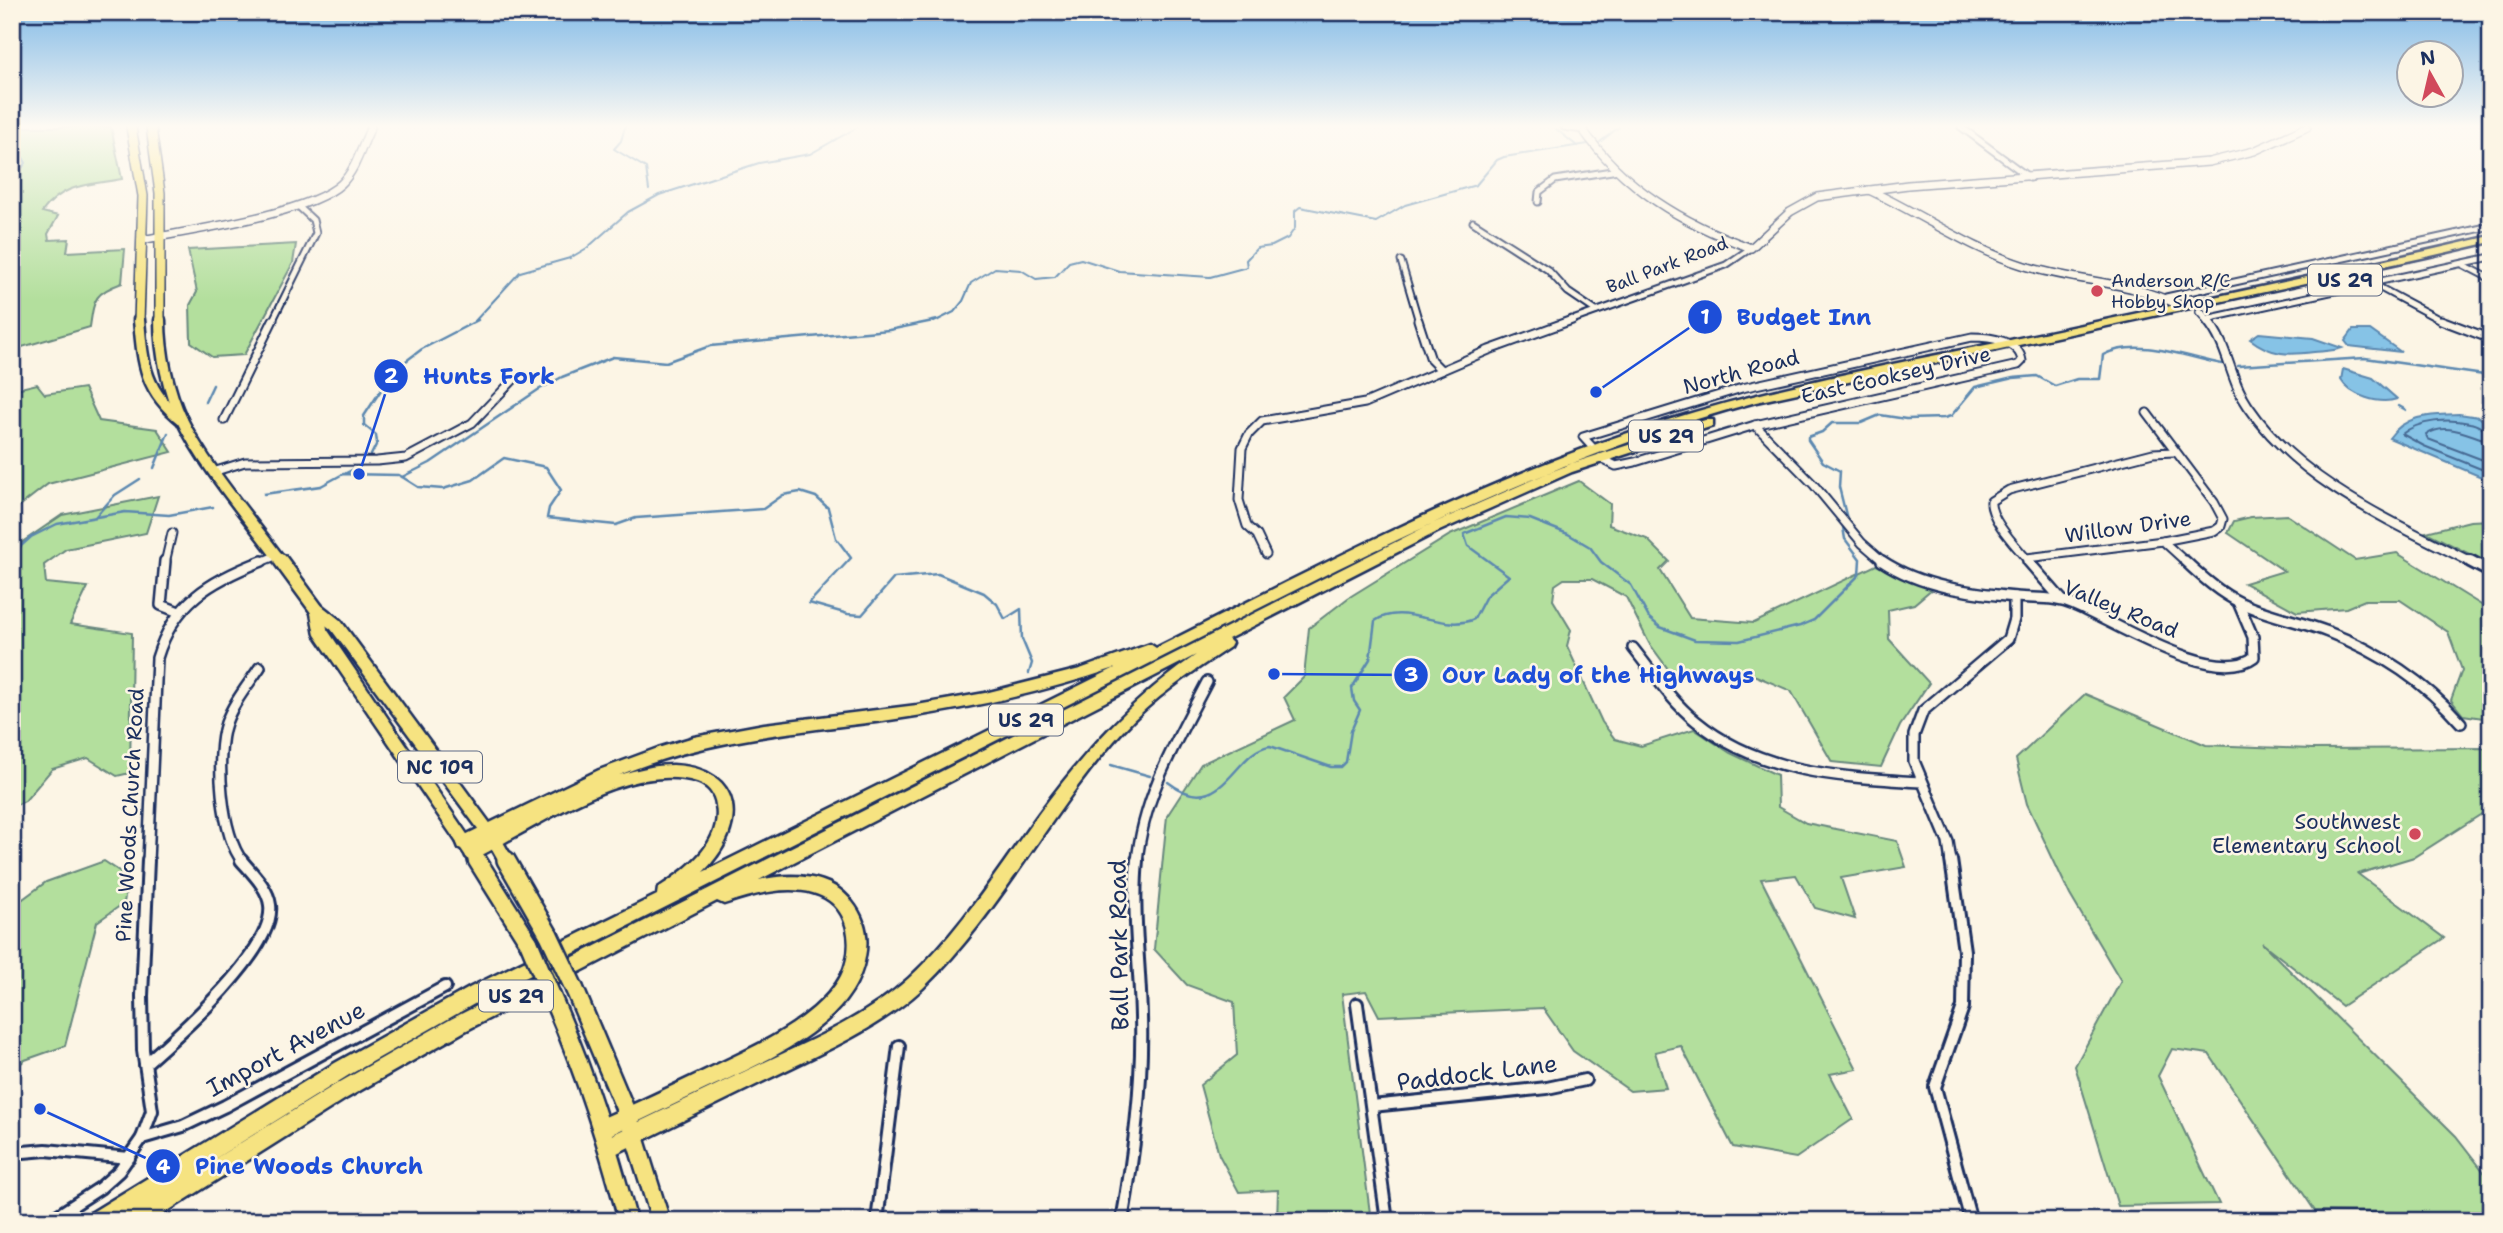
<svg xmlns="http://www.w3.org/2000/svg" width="2503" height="1233" viewBox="0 0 2503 1233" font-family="'Shantell Sans',sans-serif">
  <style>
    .green { fill: #b3df9d; stroke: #67877e; stroke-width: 2 }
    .water { fill: #86c3e6; stroke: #5b88b0; stroke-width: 2 }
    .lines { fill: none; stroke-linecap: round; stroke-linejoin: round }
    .shore { stroke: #466a94; stroke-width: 2 }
    .stream-far1 { stroke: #5b88b0; stroke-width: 2 }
    .stream { stroke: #5b88b0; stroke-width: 2.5 }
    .minor-far3-casing { stroke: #1b2f5e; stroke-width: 9 }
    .minor-far2-casing { stroke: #1b2f5e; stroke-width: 11 }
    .minor-far1-casing { stroke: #1b2f5e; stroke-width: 14 }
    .minor-casing { stroke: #1b2f5e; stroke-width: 16 }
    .tertiary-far2-casing { stroke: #1b2f5e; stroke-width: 10 }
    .tertiary-far1-casing { stroke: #1b2f5e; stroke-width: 12 }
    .tertiary-casing { stroke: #1b2f5e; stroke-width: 16 }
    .primary-far3-casing { stroke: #1b2f5e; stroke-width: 12 }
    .primary-far2-casing { stroke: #1b2f5e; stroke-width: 15 }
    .primary-far1-casing { stroke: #1b2f5e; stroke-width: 18 }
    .primary-casing { stroke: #1b2f5e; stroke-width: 22 }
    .trunk-casing { stroke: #1b2f5e; stroke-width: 5 }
    .minor-far3 { stroke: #fcf5e5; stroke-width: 5 }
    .minor-far2 { stroke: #fcf5e5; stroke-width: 7 }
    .minor-far1 { stroke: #fcf5e5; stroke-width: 9 }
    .minor { stroke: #fcf5e5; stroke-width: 10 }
    .tertiary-far2 { stroke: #fcf5e5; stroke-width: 7 }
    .tertiary-far1 { stroke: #fcf5e5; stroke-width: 8 }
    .tertiary { stroke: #fcf5e5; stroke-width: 10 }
    .primary-far3 { stroke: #f6e381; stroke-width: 9 }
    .primary-far2 { stroke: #f6e381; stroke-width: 10 }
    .primary-far1 { stroke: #f6e381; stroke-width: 13 }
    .primary { stroke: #f6e381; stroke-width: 17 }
    .trunk { fill: #f6e381; fill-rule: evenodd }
    .primary-bridge-casing { stroke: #1b2f5e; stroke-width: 22; stroke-linecap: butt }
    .primary-bridge { stroke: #f6e381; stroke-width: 17 }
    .poi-dot { fill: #d1495b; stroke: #fcf5e5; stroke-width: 2.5 }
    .labels { text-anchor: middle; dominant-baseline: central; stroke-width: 5; stroke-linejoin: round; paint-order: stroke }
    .far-street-label { font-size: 18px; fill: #1b2f5e; stroke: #fcf5e5 }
    .far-poi-label { font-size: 18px; fill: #1b2f5e; stroke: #fcf5e5; text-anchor: start }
    .shield { fill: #fcf5e5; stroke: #5e6a86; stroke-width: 2 }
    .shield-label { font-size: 19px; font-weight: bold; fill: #1b2f5e }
    .street-label { font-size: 21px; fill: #1b2f5e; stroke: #fcf5e5 }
    .poi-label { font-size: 21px; fill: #1b2f5e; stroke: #fcf5e5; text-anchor: end }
    .near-street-label { font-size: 24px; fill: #1b2f5e; stroke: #fcf5e5 }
    .leader { fill: none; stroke: #1d4ed8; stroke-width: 2.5 }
    .callout-dot { fill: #1d4ed8; stroke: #fcf5e5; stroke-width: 2.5 }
    .mark-label { font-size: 21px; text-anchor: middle; font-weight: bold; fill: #fff }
    .callout-label { font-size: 23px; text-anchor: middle; font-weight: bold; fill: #1d4ed8; stroke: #fcf5e5; stroke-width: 5; stroke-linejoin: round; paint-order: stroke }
  </style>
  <rect width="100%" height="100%" fill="#fcf5e5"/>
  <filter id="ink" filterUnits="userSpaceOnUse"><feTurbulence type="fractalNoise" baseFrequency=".0143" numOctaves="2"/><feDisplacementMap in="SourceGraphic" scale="14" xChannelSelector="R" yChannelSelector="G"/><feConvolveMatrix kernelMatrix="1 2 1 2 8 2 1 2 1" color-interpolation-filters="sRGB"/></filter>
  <g filter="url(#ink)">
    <g class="green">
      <path d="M12 127H111L122 179C89 185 63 183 42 212L58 216 48 234 49 240 69 239 67 252 125 249 122 283C94 293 94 299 90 327L12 350Z"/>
      <path d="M296 244 293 263 244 355 212 357 191 342 190 305 197 292 188 250Z"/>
      <path d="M37 384 45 394 84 388 99 421 157 429 172 452 48 484 12 512V390Z"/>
      <path d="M1579 481 1610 504 1609 525 1647 539 1669 561 1660 570 1690 618 1754 623 1876 565 1933 588 1914 604 1888 610 1889 639 1929 683 1900 726 1881 767 1832 762 1791 691 1756 676 1711 668 1674 677 1649 643 1626 597 1592 579H1564L1555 585 1553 600 1571 630 1567 646 1602 722 1615 739 1641 746 1694 729 1730 753 1777 775 1778 807 1806 823 1897 841 1906 867 1841 878 1855 919 1815 908 1796 875 1761 879 1857 1069 1830 1074 1853 1119 1796 1158 1733 1147 1681 1046 1655 1052 1666 1088 1630 1091 1573 1051 1543 1008 1379 1016 1366 991 1342 994 1371 1221H1277L1278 1190 1239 1192 1219 1155 1200 1085 1237 1055 1234 1002 1187 985 1154 949 1167 816 1201 764 1295 720 1284 697 1304 677 1309 628 1348 598 1450 535Z"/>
      <path d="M158 496 146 533 66 549 44 565 46 583 88 587 70 624 132 633 130 773 117 776 88 758 52 769 25 801 12 807V549L62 515Z"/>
      <path d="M2287 515 2355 560 2397 553 2491 611V708L2483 718 2463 715 2451 700 2462 670 2448 632 2400 600H2365L2346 608 2297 612 2244 583 2284 571 2228 533 2234 521 2251 517Z"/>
      <path d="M2491 520V565L2426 532 2470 521Z"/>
      <path d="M2085 694 2206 745 2312 749 2491 748V808L2414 857 2358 874 2444 938 2342 1006 2262 943 2456 1136 2487 1176 2484 1214 2315 1211 2209 1054 2172 1049 2158 1076 2219 1204 2118 1206 2075 1066 2121 981 2070 895 2027 804 2016 759Z"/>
      <path d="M104 861 128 877 124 903 97 922 65 1046 25 1060 12 1070V907L46 882Z"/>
    </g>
    <g class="water">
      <path d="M2353 330H2370L2401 352 2349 346 2345 341Z"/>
      <path d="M2259 333 2313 338 2342 348C2334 351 2324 351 2314 352 2289 355 2272 356 2250 339Z"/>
      <path d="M2343 369 2373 378 2397 399C2380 405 2350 396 2341 380Z"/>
      <path d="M2459 414 2479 417 2491 427V481L2389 438C2406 414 2431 415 2459 414Z"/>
    </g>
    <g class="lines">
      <g class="shore">
        <path d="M2491 432C2483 430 2478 424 2470 423 2449 418 2419 420 2402 434L2424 446 2491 473"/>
        <path d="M2491 441C2471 437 2447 420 2426 435L2428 439 2491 463"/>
      </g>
      <g class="stream-far1">
        <path d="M625 127 621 141 614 149 646 168 649 190"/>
        <path d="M1556 129 1577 146"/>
        <path d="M12 131 22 140 20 152 26 163 12 181"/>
        <path d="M1600 142 1619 127"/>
        <path d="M474 322 520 272 570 258 587 248 628 212 659 195 759 163 810 154 858 127"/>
        <path d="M934 322 954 312 963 301 971 283 995 268 1021 270 1036 279 1055 277 1069 262 1081 259 1119 271 1210 277 1247 267 1246 260 1257 248 1272 246 1288 238 1295 228V211L1300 207 1376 222 1405 205 1476 185 1497 160 1504 157 1588 144"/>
      </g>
      <g class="stream">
        <path d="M2238 366 2365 358 2491 376"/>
        <path d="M205 402 213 385"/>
        <path d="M2399 406 2406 410"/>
        <path d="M369 459 377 443 376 435 364 425V416L394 370 422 349 478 320"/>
        <path d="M154 468 168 433"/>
        <path d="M346 473 364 464"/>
        <path d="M402 477 430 463 538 390 562 377 613 357 666 362 710 346 889 330 938 320"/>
        <path d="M264 494 321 486 343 474 399 475 418 487 443 489 473 480 504 458 546 467 561 490 549 508 547 518 616 525 636 518 763 509 783 495 800 492 816 497 828 508 836 538 851 558 809 603 848 614 862 615 894 578 938 574 984 593 997 604 1005 619 1021 609 1022 639 1032 663 1029 673"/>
        <path d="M95 517 115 495 140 479"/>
        <path d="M1847 519 1839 487 1840 471 1823 462 1808 440V437L1822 432 1832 423H1861L1880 415 1906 419 1944 418 1951 416 1975 387 2013 378 2037 376 2055 386 2077 379H2100L2103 355C2137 337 2186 357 2222 364"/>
        <path d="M12 554 31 537 57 524 125 512 169 515 213 507"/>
        <path d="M1111 765 1150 776"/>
        <path d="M1168 782C1222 824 1234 750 1270 746L1331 767H1341L1346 762 1351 731 1360 710 1354 701 1352 688 1370 659 1375 621C1403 601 1443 633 1474 619L1486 596 1509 576 1468 546 1464 534 1506 517 1530 519 1568 534 1590 547 1601 562 1631 585 1649 618 1660 627 1695 640 1739 641 1800 626 1814 620 1859 575 1860 559 1845 539 1843 527"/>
      </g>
      <defs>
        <g id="minor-far3">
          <path d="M1564 127 1583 130"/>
          <path d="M1961 127 2030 178"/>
          <path d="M1538 202 1539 192 1555 180 1618 170"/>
          <path d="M1473 222 1548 270 1568 292 1596 311"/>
          <path d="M1401 261 1419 322"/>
          <path d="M2462 264 2491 279"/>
          <path d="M2373 284 2444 322"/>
          <path d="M2166 297 2491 226"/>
          <path d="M2206 319 2491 257"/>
          <path d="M272 322 316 233 313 220 298 206"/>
          <path d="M1567 322 1726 265 1751 248"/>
        </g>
        <g id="minor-far2">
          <path d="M1418 320 1431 360 1441 370"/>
          <path d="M2441 320 2491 339"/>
          <path d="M224 420 273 320"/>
          <path d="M1755 425 1814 485 1862 543 1885 563"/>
          <path d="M1594 449 1583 437 1742 388 1972 337C1989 337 2019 340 2022 361L2018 365 1755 425 1635 462 1616 466 1600 458"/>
          <path d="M216 471 245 462 377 461 406 458 472 423 516 377"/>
          <path d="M2163 541 2187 563"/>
          <path d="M1266 554 1257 535 1247 526 1239 500 1242 448 1249 434 1262 421 1365 403 1489 350 1572 320"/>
          <path d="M2027 558 2163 541 2214 531 2221 526 2223 519 2214 502 2147 413"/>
          <path d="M165 563 172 533"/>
          <path d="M258 563 278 555"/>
          <path d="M2030 563C2018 548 1989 519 1991 501L2009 490 2153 453 2174 452"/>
        </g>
        <g id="minor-far1">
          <path d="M165 561 161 605 179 612"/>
          <path d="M1882 561C1921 587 1971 593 2016 597 2036 599 2055 596 2074 605 2113 621 2215 687 2254 657L2253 637 2238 602"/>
          <path d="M2028 561 2062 600"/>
          <path d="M2185 561C2202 577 2220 593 2241 603 2268 616 2300 621 2328 632 2380 652 2424 681 2461 723"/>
          <path d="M1633 648C1653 673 1671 701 1696 721 1760 774 1842 777 1921 782"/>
          <path d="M148 862 157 658C174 602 210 581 262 561"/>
          <path d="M243 862C221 836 215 755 226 723 233 703 248 685 260 667"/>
          <path d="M1137 862C1143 796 1177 740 1207 682"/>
          <path d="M1951 862 1948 842 1914 761V735L1923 711 2008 639 2014 619V597"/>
        </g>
        <g id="minor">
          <path d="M1951 860 1964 951 1963 1007 1935 1087 1971 1221"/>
          <path d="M1357 1004 1387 1221"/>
          <path d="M145 1064C177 1036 276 950 270 905 268 888 252 873 241 860"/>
          <path d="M1372 1106 1547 1088 1585 1080"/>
          <path d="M142 1138 183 1126 225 1106 445 987"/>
          <path d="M12 1153 46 1150 129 1158"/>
          <path d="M49 1221 100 1188 119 1171 142 1138 152 1111 143 1050 142 996 148 860"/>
          <path d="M877 1221 899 1046"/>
          <path d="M1122 1221C1134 1154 1143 1085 1141 1017 1140 965 1132 913 1137 860"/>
        </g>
        <g id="tertiary-far2">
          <path d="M1581 127C1623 188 1682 223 1751 248L1790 212 1817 197 1908 185 2209 162 2254 151 2307 127"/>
          <path d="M1869 190C1921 214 1970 249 2025 266 2077 282 2131 281 2181 306"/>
          <path d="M141 240C187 231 309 214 341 184 356 170 362 145 371 127"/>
          <path d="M2200 312 2209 322"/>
        </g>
        <path id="tertiary-far1" d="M2207 320C2229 346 2229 379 2248 406 2300 483 2393 522 2473 563"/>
        <path id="tertiary" d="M2470 561 2491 572"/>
        <g id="primary-far3">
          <path d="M131 127 143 196 139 322"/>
          <path d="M151 127 160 193V322"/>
        </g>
        <g id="primary-far2">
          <path d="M139 320C143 365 145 391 182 420"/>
          <path d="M160 320C160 352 168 391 182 420 205 468 251 520 282 563"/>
        </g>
        <g id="primary-far1">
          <path d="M281 561 317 610 336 625 495 841 507 862"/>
          <path d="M317 610 321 632 478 862"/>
        </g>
        <g id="primary">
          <path d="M477 860 529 943"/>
          <path d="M506 860 549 935"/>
          <path d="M575 990 628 1116 661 1221"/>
          <path d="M554 1002C586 1075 607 1144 628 1221"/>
        </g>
        <path id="trunk" d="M2491 236V242L2426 257 1756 402C1607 442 1475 502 1337 569L483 999 349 1075 203 1166 333 1086 451 1019 1427 526 1564 466 1705 420H1713V426L1572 472 1437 532 1228 639 1232 643 1230 647C1192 672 1153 698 1122 732 1049 812 1001 913 923 988 879 1029 821 1053 768 1079 717 1104 666 1129 615 1154L608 1157 601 1154 598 1147 601 1140C652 1116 703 1091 754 1067 807 1042 865 1018 909 978 961 930 999 868 1040 812 1085 751 1133 698 1196 655L759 880C790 873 831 873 852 902 865 918 869 937 865 957 853 1027 763 1062 706 1089 674 1104 642 1120 610 1135L603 1137 596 1135 593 1128 596 1121C635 1104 674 1085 712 1067 747 1050 784 1034 814 1008 824 999 834 989 841 976 856 945 850 903 813 893 784 885 751 895 724 904L717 901 465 1031 347 1098 152 1221H123L125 1214 115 1221H86L89 1214 335 1063 471 987 657 895 658 888C686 870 723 843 716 805 715 794 707 785 697 782 640 764 568 808 520 834 504 842 489 853 472 859L466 857 465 850 459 848 457 843 459 838 599 770 658 748 694 737 764 724 917 705 985 693 1080 669 1150 644 1156 648C1322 565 1487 476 1665 421 1775 386 1889 365 2001 342 2165 307 2328 274 2491 236ZM1115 668 703 872C748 829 745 768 673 765 654 765 636 770 619 775 707 739 789 733 883 721 962 710 1039 694 1115 668Z"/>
      </defs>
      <use href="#minor-far3" class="minor-far3-casing"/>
      <use href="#minor-far2" class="minor-far2-casing"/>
      <use href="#minor-far1" class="minor-far1-casing"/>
      <use href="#minor" class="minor-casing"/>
      <use href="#tertiary-far2" class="tertiary-far2-casing"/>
      <use href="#tertiary-far1" class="tertiary-far1-casing"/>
      <use href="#tertiary" class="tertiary-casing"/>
      <use href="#primary-far3" class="primary-far3-casing"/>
      <use href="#primary-far2" class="primary-far2-casing"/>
      <use href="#primary-far1" class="primary-far1-casing"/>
      <use href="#primary" class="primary-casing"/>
      <use href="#trunk" class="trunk-casing"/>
      <use href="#minor-far3" class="minor-far3"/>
      <use href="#minor-far2" class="minor-far2"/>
      <use href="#minor-far1" class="minor-far1"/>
      <use href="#minor" class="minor"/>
      <use href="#tertiary-far2" class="tertiary-far2"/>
      <use href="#tertiary-far1" class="tertiary-far1"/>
      <use href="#tertiary" class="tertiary"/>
      <use href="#primary-far3" class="primary-far3"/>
      <use href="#primary-far2" class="primary-far2"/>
      <use href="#primary-far1" class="primary-far1"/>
      <use href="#primary" class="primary"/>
      <use href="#trunk" class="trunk"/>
      <defs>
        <g id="primary-bridge">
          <path d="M549 935 575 990"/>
          <path d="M529 943 554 1002"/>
        </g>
      </defs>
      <use href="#primary-bridge" class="primary-bridge-casing"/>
      <use href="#primary-bridge" class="primary-bridge"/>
    </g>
  </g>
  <linearGradient id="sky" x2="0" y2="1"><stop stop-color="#81bae7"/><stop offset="0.42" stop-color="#fefaf3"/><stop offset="1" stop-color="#fefaf3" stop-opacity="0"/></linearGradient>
  <rect width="2503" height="300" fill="url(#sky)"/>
  <g class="poi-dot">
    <circle cx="2097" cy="291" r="7"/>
    <circle cx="2415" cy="834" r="7"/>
  </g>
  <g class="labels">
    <g class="far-street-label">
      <text transform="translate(1667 265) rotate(-21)">Ball Park Road</text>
    </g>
    <g class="far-poi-label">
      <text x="2111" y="281">Anderson R/C<tspan x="2111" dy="21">Hobby Shop</tspan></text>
    </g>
    <g class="shield">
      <rect x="2308" y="264.5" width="74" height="31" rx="5"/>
      <rect x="1629" y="420.5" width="74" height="31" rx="5"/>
      <rect x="989" y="704.5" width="74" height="31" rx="5"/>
      <rect x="398" y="751.5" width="84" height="31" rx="5"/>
      <rect x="479" y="980.5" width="74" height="31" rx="5"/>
    </g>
    <g class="shield-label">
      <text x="2345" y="280">US 29</text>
      <text x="1666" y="436">US 29</text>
      <text x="1026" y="720">US 29</text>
      <text x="440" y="767">NC 109</text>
      <text x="516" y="996">US 29</text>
    </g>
    <g class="street-label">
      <text transform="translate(1741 372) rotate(-15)">North Road</text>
      <text transform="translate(1896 375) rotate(-13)">East Cooksey Drive</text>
      <text transform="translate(2128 527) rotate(-8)">Willow Drive</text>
      <text transform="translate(2121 609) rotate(22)">Valley Road</text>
      <text transform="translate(130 815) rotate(-87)">Pine Woods Church Road</text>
    </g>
    <g class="poi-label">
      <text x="2401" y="822">Southwest<tspan x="2401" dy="24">Elementary School</tspan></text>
    </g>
    <g class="near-street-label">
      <text transform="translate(1119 945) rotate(-91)">Ball Park Road</text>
      <text transform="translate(286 1049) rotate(-28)">Import Avenue</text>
      <text transform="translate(1477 1073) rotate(-7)">Paddock Lane</text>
    </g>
  </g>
  <path class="leader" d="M1596 392L1705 317M359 474L391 376M1274 674L1411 675M40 1109L163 1166"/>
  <g class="callout-dot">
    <circle cx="1596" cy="392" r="7"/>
    <circle cx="359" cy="474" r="7"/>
    <circle cx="1274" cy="674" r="7"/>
    <circle cx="40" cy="1109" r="7"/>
    <circle cx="1705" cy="317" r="18"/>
    <circle cx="391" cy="376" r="18"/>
    <circle cx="1411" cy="675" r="18"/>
    <circle cx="163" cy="1166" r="18"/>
  </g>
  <g class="mark-label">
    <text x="1705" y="324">1</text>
    <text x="391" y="383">2</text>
    <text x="1411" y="682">3</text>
    <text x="163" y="1174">4</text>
  </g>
  <g class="callout-label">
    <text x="1804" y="325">Budget Inn</text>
    <text x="489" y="384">Hunts Fork</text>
    <text x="1598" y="683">Our Lady of the Highways</text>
    <text x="309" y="1174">Pine Woods Church</text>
  </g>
  <rect width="2503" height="1233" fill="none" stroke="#fcf5e5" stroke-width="42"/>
  <rect x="21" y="21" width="2461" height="1191" fill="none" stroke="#1b2f5e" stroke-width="2.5" filter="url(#ink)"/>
  <g transform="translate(2430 74) rotate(352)"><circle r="33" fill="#fcf5e5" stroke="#a2a6af" stroke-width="2"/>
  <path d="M0-5L12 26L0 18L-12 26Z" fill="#d1495b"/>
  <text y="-10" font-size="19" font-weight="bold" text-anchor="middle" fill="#1b2f5e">N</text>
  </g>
</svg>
